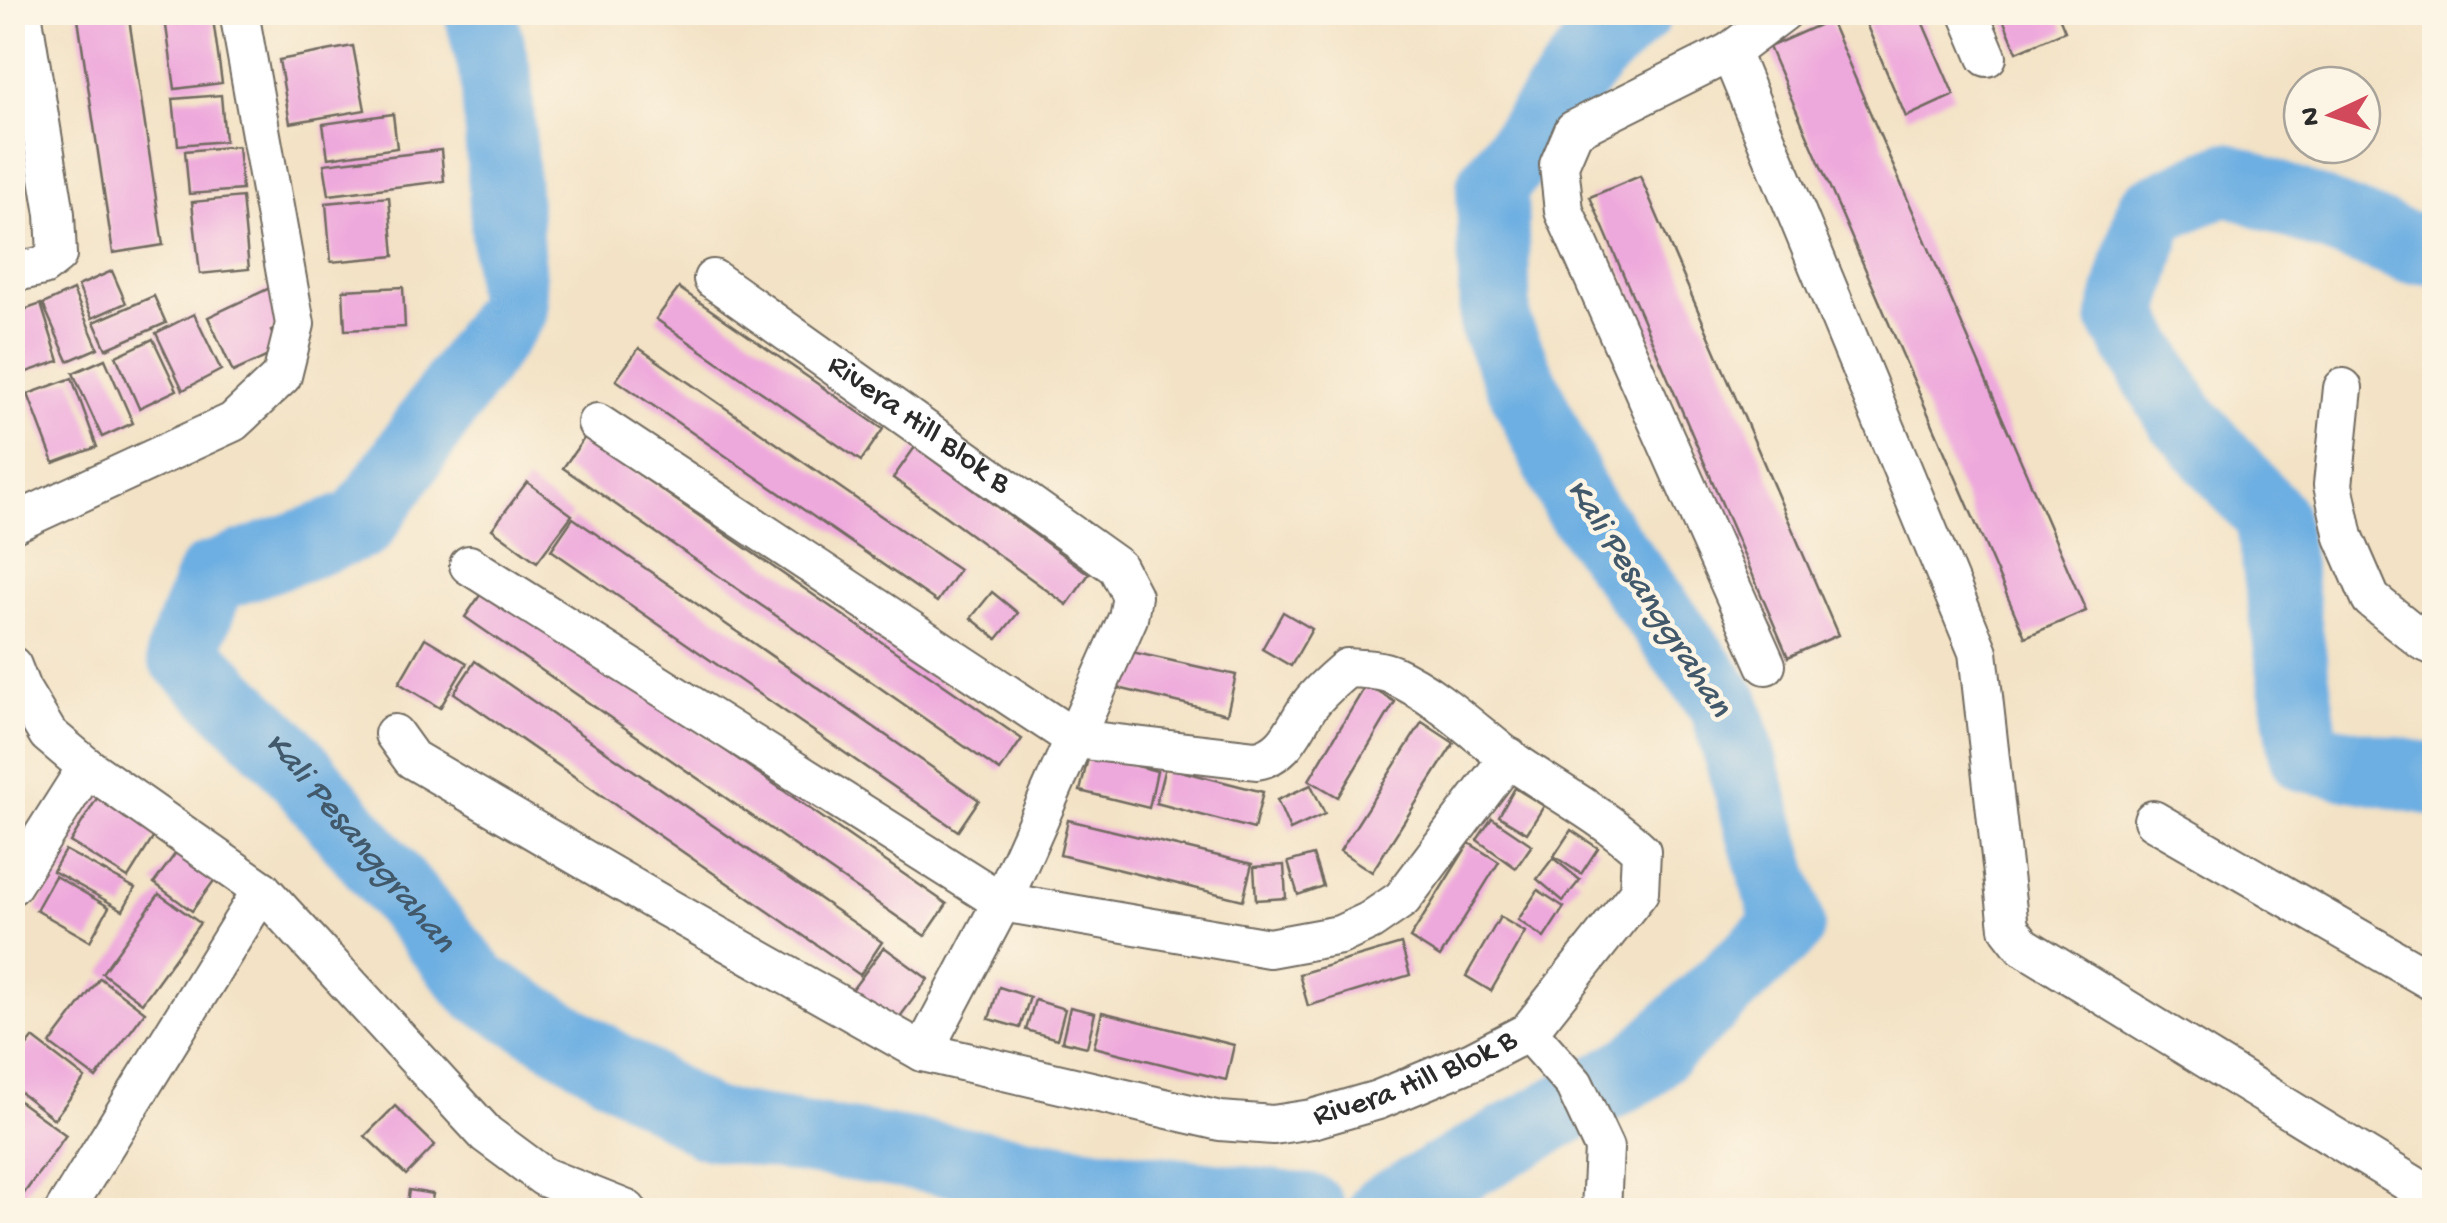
<svg xmlns="http://www.w3.org/2000/svg" width="2447" height="1223" viewBox="0 0 2447 1223" font-family="'Gochi Hand',sans-serif">
  <style>
    .lines { fill: none; stroke-linecap: round; stroke-linejoin: round }
    .river { stroke: #6dafe2; stroke-width: 72 }
    .building { fill: #eea9dc }
    .minor-casing { stroke: #716b61; stroke-width: 42 }
    .minor { stroke: #fff; stroke-width: 38 }
    .labels { text-anchor: middle; dominant-baseline: central; stroke-width: 9; stroke-linejoin: round; paint-order: stroke }
    .street-label { font-size: 32px; fill: #2b2b2b; stroke: #fcf5e5 }
    .water-label { font-size: 35px; font-style: italic; fill: #42596b; stroke: #fcf5e5 }
  </style>
  <rect width="100%" height="100%" fill="#fcf5e5"/>
  <filter id="ink" filterUnits="userSpaceOnUse"><feTurbulence type="fractalNoise" baseFrequency=".01" numOctaves="2"/><feDisplacementMap in="SourceGraphic" scale="20" xChannelSelector="R" yChannelSelector="G"/><feConvolveMatrix kernelMatrix="1 2 1 2 8 2 1 2 1" color-interpolation-filters="sRGB"/></filter>
  <filter id="wash" filterUnits="userSpaceOnUse"><feTurbulence type="fractalNoise" baseFrequency=".0048" numOctaves="4" result="noise"/><feDisplacementMap in="SourceGraphic" scale="40" xChannelSelector="R" yChannelSelector="G"/><feGaussianBlur stdDeviation="2.25" result="paint"/><feColorMatrix in="noise" values="0 0 0 0 0 0 0 0 0 0 0 0 0 0 0 0 0 1.4 0 .05"/><feComposite in="paint" operator="in"/></filter>
  <g filter="url(#wash)">
    <rect width="100%" height="100%" fill="#f3e2c5"/>
    <g class="lines">
      <g class="river">
        <path id="s1" d="M480 12 496 76 512 308 361 524 211 578 182 653 284 753 479 987 707 1123 1101 1184 1310 1210"/>
        <path d="M2434 249 2407 247 2226 178 2151 212 2123 317 2180 415 2271 518 2305 756 2434 780"/>
        <path d="M1384 1210 1638 1068 1789 926 1725 705 1577 503 1495 325 1492 187 1591 55 1636 12"/>
      </g>
    </g>
    <g id="blocks">
      <g class="building">
        <path d="M77 12H128L163 245 113 253Z"/>
        <path d="M164 12H212L222 83 175 89Z"/>
        <path d="M1861 12H1918L1954 95 1906 117Z"/>
        <path d="M2000 12H2057L2065 31 2017 52Z"/>
        <path d="M1830 20 2086 611 2025 637 1769 47Z"/>
        <path d="M353 46 365 110 290 123 279 60Z"/>
        <path d="M221 95 225 141 178 145 173 99Z"/>
        <path d="M393 114 397 148 328 158 323 124Z"/>
        <path d="M238 146 242 190 189 194 185 151Z"/>
        <path d="M441 150 444 181 329 195 324 164Z"/>
        <path d="M1640 176 1838 635 1788 657 1590 197Z"/>
        <path d="M242 197 249 269 200 274 192 202Z"/>
        <path d="M389 197 394 256 331 262 326 203Z"/>
        <path d="M112 271 126 303 92 318 78 286Z"/>
        <path d="M276 285 292 321 271 331 279 351 233 372 208 317Z"/>
        <path d="M403 287 405 327 345 330 343 290Z"/>
        <path d="M679 288 883 429 861 461 656 319Z"/>
        <path d="M73 290 98 348 68 361 43 304Z"/>
        <path d="M154 296 166 323 106 349 94 322Z"/>
        <path d="M41 304 59 361 21 374 12 347V314Z"/>
        <path d="M194 314 221 370 183 390 156 333Z"/>
        <path d="M153 339 177 390 139 408 116 356Z"/>
        <path d="M639 348 959 570 937 602 616 380Z"/>
        <path d="M105 359 133 423 102 437 73 373Z"/>
        <path d="M72 378 97 447 54 463 28 394Z"/>
        <path d="M585 437 1022 739 1000 771 563 468Z"/>
        <path d="M915 447 1089 574 1067 605 893 478Z"/>
        <path d="M527 482 572 515 537 562 492 529Z"/>
        <path d="M573 518 979 800 958 831 551 550Z"/>
        <path d="M487 585 947 904 925 936 465 617Z"/>
        <path d="M992 592 1018 613 997 639 971 618Z"/>
        <path d="M1283 612 1312 629 1291 666 1262 649Z"/>
        <path d="M425 638 467 663 440 708 399 683Z"/>
        <path d="M1123 650 1236 675 1227 714 1114 687Z"/>
        <path d="M475 661 882 942 860 975 454 693Z"/>
        <path d="M1366 685 1395 702 1338 797 1309 780Z"/>
        <path d="M1422 722 1454 743 1372 872 1340 851Z"/>
        <path d="M1089 754 1157 771 1149 808 1080 791Z"/>
        <path d="M1165 767 1263 792 1254 829 1156 803Z"/>
        <path d="M1311 785 1325 814 1290 830 1277 800Z"/>
        <path d="M1515 788 1544 806 1527 833 1499 816Z"/>
        <path d="M102 790 160 827 128 878 70 842Z"/>
        <path d="M1492 818 1532 845 1516 868 1477 840Z"/>
        <path d="M1068 820 1252 864 1243 900 1060 855Z"/>
        <path d="M1571 830 1598 848 1581 874 1554 856Z"/>
        <path d="M183 843 221 871 192 911 154 883Z"/>
        <path d="M1469 843 1499 862 1440 957 1410 938Z"/>
        <path d="M65 850 135 888 123 910 53 871Z"/>
        <path d="M1313 855 1323 886 1298 895 1288 862Z"/>
        <path d="M1553 858 1580 880 1563 901 1537 879Z"/>
        <path d="M1284 865 1286 898 1256 900 1254 867Z"/>
        <path d="M55 876 109 907 90 941 36 910Z"/>
        <path d="M1538 890 1564 907 1544 938 1518 920Z"/>
        <path d="M159 894 200 923 142 1003 102 973Z"/>
        <path d="M1500 917 1525 932 1491 991 1466 976Z"/>
        <path d="M1401 944 1410 975 1308 1006 1299 974Z"/>
        <path d="M884 947 928 979 896 1022 852 990Z"/>
        <path d="M100 978 145 1012 96 1078 50 1044Z"/>
        <path d="M999 987 1030 997 1020 1028 989 1019Z"/>
        <path d="M1035 1000 1065 1009 1057 1039 1026 1030Z"/>
        <path d="M1070 1007 1095 1013 1087 1047 1062 1041Z"/>
        <path d="M1102 1012 1234 1045 1226 1080 1094 1047Z"/>
        <path d="M33 1038 85 1078 54 1119 12 1086V1064Z"/>
        <path d="M19 1101 66 1135 12 1210V1110Z"/>
        <path d="M395 1106 435 1145 406 1175 365 1136Z"/>
        <path d="M409 1190 433 1194 430 1210H406Z"/>
        <path d="M445 1204 474 1208 473 1210H443Z"/>
      </g>
    </g>
  </g>
  <g filter="url(#ink)">
    <use href="#blocks" fill-opacity="0" stroke="#716b61" stroke-width="2.5"/>
    <g class="lines">
      <defs>
        <g id="minor">
          <path d="M1968 12 1987 57"/>
          <path d="M1730 52 1978 652 2009 928 2023 946 2434 1198"/>
          <path d="M12 273 43 266 57 255 55 214 22 12"/>
          <path id="s2" d="M713 279 1117 567 1132 596 1128 618 1002 902 923 1052"/>
          <path d="M2343 388 2333 485 2344 537 2371 599 2423 641 2434 646"/>
          <path d="M12 524 233 422 282 376 295 324 239 12"/>
          <path d="M469 565 1002 902 1269 948 1340 935 1370 921 1402 899 1509 757"/>
          <path d="M1766 665 1564 211 1559 165 1574 130 1730 52 1783 12"/>
          <path d="M12 666 21 689 48 734 87 767 262 890 486 1134 544 1177 627 1210"/>
          <path id="s3" d="M394 734 412 759 657 902 923 1052 1220 1121 1273 1125 1312 1119 1378 1100 1472 1061 1528 1032 1639 892 1641 851C1602 814 1551 789 1507 757 1471 729 1435 694 1393 675 1379 669 1363 669 1347 668 1334 679 1321 690 1311 703 1294 726 1287 755 1256 760L1075 739 597 423"/>
          <path d="M2153 820 2434 982"/>
          <path d="M12 885 87 767"/>
          <path d="M1528 1032 1574 1084 1604 1148 1601 1210"/>
          <path d="M65 1210 262 890"/>
        </g>
      </defs>
      <use href="#minor" class="minor-casing"/>
      <use href="#minor" class="minor"/>
    </g>
  </g>
  <g class="labels">
    <g class="street-label">
      <text stroke="none"><textPath href="#s2" startOffset="252">Rivera Hill Blok B</textPath></text>
      <text stroke="none"><textPath href="#s3" startOffset="1128">Rivera Hill Blok B</textPath></text>
    </g>
    <g class="water-label">
      <text transform="translate(1647 599) rotate(57)">Kali Pesanggrahan</text>
      <text stroke="none"><textPath href="#s1" startOffset="1062">Kali Pesanggrahan</textPath></text>
    </g>
  </g>
  <rect width="2447" height="1223" fill="none" stroke="#fcf5e5" stroke-width="50"/>
  <g transform="translate(2332 115) rotate(266)"><circle r="48" fill="#fcf5e5" stroke="#a8a49b" stroke-width="2.5"/>
  <path d="M0-8L18 38L0 25L-18 38Z" fill="#d1495b"/>
  <text y="-15" font-size="28" font-weight="bold" text-anchor="middle" fill="#2b2b2b">N</text>
  </g>
</svg>
